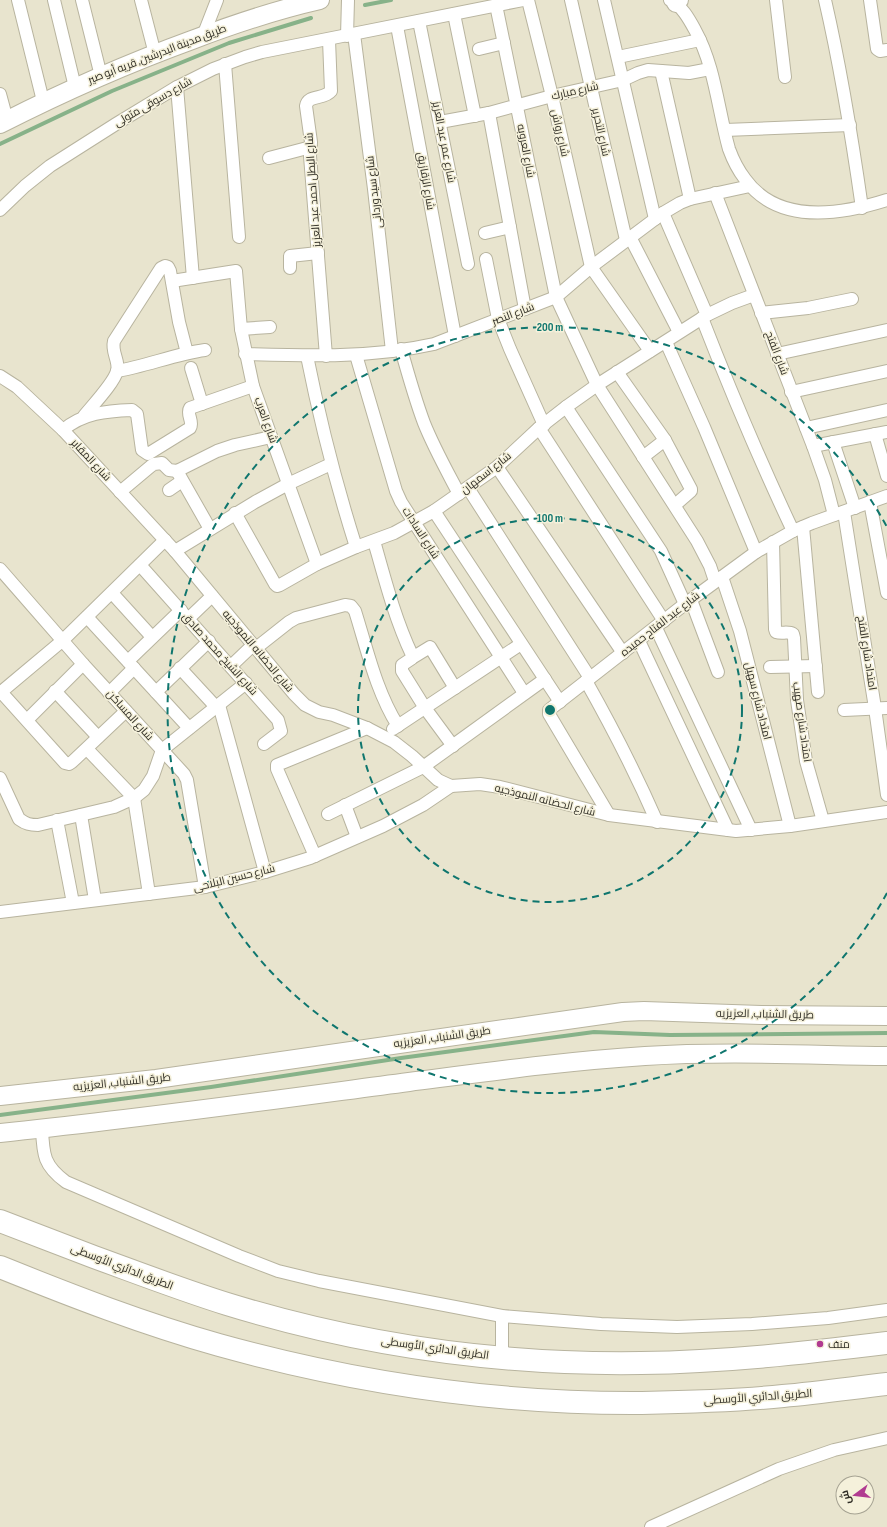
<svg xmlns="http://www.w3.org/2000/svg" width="887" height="1527" viewBox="0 0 887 1527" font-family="'Sofia Sans Condensed',Cairo,sans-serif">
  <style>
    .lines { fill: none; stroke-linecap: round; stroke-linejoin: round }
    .stream { stroke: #87b289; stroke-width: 4 }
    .street-casing { stroke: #b8b49f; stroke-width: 14 }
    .secondary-casing { stroke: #b8b49f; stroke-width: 20 }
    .highway-casing { stroke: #b8b49f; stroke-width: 24 }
    .street { stroke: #fff; stroke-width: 12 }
    .secondary { stroke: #fff; stroke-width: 18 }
    .highway { stroke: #fff; stroke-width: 22 }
    .ring { fill: none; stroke: #0f766e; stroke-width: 2; stroke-dasharray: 7 5 }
    .poi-dot { fill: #b13b91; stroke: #f5f1db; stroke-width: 1.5 }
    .labels { text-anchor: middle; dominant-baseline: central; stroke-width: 3; stroke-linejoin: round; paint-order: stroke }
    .street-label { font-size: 11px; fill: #302e26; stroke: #f5f1db }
    .poi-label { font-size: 11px; fill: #302e26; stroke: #f5f1db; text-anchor: start }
    .centre { fill: #0f766e; stroke: #f5f1db; stroke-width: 2 }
    .ring-label { font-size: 12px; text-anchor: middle; font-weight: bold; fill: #0f766e; stroke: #f5f1db; stroke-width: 3; stroke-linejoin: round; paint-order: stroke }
  </style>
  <rect width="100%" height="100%" fill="#e8e4ce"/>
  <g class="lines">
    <g class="stream">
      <path d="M365 5 391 0"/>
      <path d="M0 144 112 91 229 43 311 18"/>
      <path d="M0 1115 211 1087 401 1058 594 1032 670 1035 887 1033"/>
    </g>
    <defs>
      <g id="street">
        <path d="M18 0 43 101"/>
        <path d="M54 0 75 87"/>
        <path d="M82 0 101 76"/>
        <path d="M141 0 155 54"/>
        <path d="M528 0 552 96 591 267 650 351"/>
        <path d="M571 0 626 240"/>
        <path d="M604 0 655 219"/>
        <path d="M670 0C682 6 689 19 695 30 715 66 718 110 729 149 733 160 738 170 745 179 778 225 840 215 887 200"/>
        <path d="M776 0 785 77"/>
        <path d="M825 0C841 69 852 138 862 208"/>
        <path d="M870 0 877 49 880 51 887 50"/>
        <path d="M496 5 556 297 597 385 697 541 710 566 715 581"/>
        <path d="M454 14 475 116"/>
        <path d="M419 21 468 264"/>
        <path d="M397 26 455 336"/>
        <path d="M354 34 374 189 392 351"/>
        <path d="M203 36 217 0"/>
        <path d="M347 36 348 0"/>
        <path d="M479 49 504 43"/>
        <path d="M618 57 700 40"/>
        <path d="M225 64 239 237"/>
        <path d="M661 71 690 199"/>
        <path d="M177 87 193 278"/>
        <path d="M0 94 7 120"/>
        <path d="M489 113 525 309"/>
        <path d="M440 122 489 113 552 96 623 80 638 73 648 70 689 73 710 69"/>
        <path d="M725 130 850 125"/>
        <path d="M269 158 311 147"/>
        <path d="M715 193 813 446 825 480 834 515"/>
        <path d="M0 210 25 186 50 166 116 124 177 87 213 69 245 57 262 52 523 0"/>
        <path d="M663 213 707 315"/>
        <path d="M485 233 510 227"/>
        <path d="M630 237 679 332"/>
        <path d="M486 259 498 319 510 349 544 425"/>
        <path d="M290 268V256L318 253"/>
        <path d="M172 281 236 271 241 329 253 386 317 564"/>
        <path d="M761 313 808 308 852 299"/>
        <path d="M702 318C730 390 760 461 793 531"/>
        <path d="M241 329 270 327"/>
        <path d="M666 342 704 427 756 552"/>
        <path d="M401 349C408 374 415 399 424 423 434 448 447 471 459 494"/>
        <path d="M245 354C309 356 372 358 434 344L556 297 591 267 663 213 680 203 690 199 750 186"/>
        <path d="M777 354 887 330"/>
        <path d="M356 355 396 491 401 502 524 693"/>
        <path d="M307 356C320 421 336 484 356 547"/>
        <path d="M326 356 310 156 311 142 306 106C308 94 324 100 331 91L329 40"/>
        <path d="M191 368 202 404"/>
        <path d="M117 371C147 366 175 354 205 350"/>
        <path d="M617 372 665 440 691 489V491L675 505"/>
        <path d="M0 376 17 387 63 430 175 551 294 694 305 705 319 712 333 715 367 728 394 742 412 756 438 780 451 786 480 784 500 787 609 815 736 831 790 826 887 812"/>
        <path d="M791 392 887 371"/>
        <path d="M566 407 661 551 685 604"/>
        <path d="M84 416C92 406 114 383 117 371 120 361 111 353 114 341L161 268 165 266 168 267 170 271 179 322 187 353"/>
        <path d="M539 428 664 621"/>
        <path d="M806 428 887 410"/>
        <path d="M63 430C83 413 106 411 132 410L137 414 142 450 148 454 190 428C194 422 186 414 190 408L253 386"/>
        <path d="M875 434 887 476"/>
        <path d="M833 442 855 508"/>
        <path d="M813 446 887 432"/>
        <path d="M643 457 665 440"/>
        <path d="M497 467 623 653"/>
        <path d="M177 471 210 529"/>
        <path d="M468 488 590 678"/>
        <path d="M169 490 182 481"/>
        <path d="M120 492 151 466 154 464 162 463 169 470 177 471 217 451 235 445 271 437"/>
        <path d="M870 502 887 593"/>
        <path d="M434 511 560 702"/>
        <path d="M844 512 875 708 887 795"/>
        <path d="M235 513 275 584 277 586 280 585 317 564 356 547 394 533 434 511 497 467 539 428 566 407 597 385 707 315 732 303 754 295"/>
        <path d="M803 527 818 692"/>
        <path d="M374 541C385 580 395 619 412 655L411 659 402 665V671L425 708 453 746"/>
        <path d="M773 542 775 629 776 632C782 634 788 631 793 634L794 638 797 700 806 761 823 821"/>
        <path d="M175 551 255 502 288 484 331 464"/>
        <path d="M140 565 278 720 281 731 264 744"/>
        <path d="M0 569 83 664 184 774 187 780 205 887"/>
        <path d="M722 577 740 631 790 826"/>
        <path d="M112 593 152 637"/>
        <path d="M691 600 718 672"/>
        <path d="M87 617 189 728"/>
        <path d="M188 619 212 596"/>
        <path d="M656 628 751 830"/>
        <path d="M639 641 728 830"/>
        <path d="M256 648 289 622 296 618 345 605 351 606 355 611C367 649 376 691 398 726"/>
        <path d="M412 658 430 647 455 688"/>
        <path d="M128 661 181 610"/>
        <path d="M231 666 253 645"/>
        <path d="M770 667 816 666"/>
        <path d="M180 668 216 707"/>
        <path d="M586 681C612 727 636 774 657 822"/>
        <path d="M55 691 98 737"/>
        <path d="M1 692 65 763 69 764 72 762 126 711"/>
        <path d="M156 692 209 641"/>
        <path d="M0 693 62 641 165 540"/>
        <path d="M109 693 134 668"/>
        <path d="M219 705 265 872"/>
        <path d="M844 710 887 708"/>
        <path d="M27 720 83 664"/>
        <path d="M393 729 521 644"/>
        <path d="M87 749 134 798 149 894"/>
        <path d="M0 778 19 819C26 824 30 825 38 825L114 807 134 798 144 790 153 776 162 750 246 683"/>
        <path d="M345 805 357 837"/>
        <path d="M328 814 423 767 545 679"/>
        <path d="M81 815 95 900"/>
        <path d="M609 815 549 714V710L685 604 756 552 793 531 812 523 887 496"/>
        <path d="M57 820 73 903"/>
        <path d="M315 856 277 769V765L367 728"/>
        <path d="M0 912 205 887 265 872 310 858 383 826 423 805 451 786"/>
        <path d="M42 1129C43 1155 44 1166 66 1182L239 1256 278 1271 319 1281 502 1316 601 1324 677 1327 752 1324 828 1318 887 1310"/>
        <path d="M502 1358V1316"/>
        <path d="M651 1527 779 1469 834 1450 887 1438"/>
      </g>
      <g id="secondary">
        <path d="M676 3 679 0"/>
        <path d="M0 124C63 92 126 64 192 40 234 24 276 10 320 0"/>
        <path d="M0 1096 156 1079 623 1012 644 1011 761 1015 887 1016"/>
        <path d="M0 1133C137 1119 273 1100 409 1082 487 1072 566 1061 645 1056 725 1051 807 1055 887 1056"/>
      </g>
      <g id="highway">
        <path d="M0 1221C31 1233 63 1245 94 1257 138 1273 182 1290 227 1304 360 1345 502 1365 641 1363 724 1362 805 1353 887 1343"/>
        <path d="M0 1267C72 1296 144 1324 219 1345 356 1383 500 1404 642 1403 689 1402 736 1401 783 1396 818 1393 852 1388 887 1384"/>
      </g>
    </defs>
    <use href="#street" class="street-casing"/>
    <use href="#secondary" class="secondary-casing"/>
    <use href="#highway" class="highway-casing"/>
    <use href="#street" class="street"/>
    <use href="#secondary" class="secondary"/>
    <use href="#highway" class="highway"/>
  </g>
  <g class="ring">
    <circle cx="550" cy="710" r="192"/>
    <path d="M887 893A383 383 0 1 1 887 527"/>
  </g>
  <circle class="poi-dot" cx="820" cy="1344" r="4"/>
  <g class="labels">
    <g class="street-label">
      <text transform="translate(157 54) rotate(-21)">طريق مدينة البدرشين, قريه أبو صير</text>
      <text transform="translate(575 91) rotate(-13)">شارع مبارك</text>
      <text transform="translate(153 102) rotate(-30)">شارع دسوقى متولى</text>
      <text transform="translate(601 132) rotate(77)">شارع التحرير</text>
      <text transform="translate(560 133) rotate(77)">شارع رواش</text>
      <text transform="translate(444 142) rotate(79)">شارع عمر عبد العزيز</text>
      <text transform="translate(526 151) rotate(79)">شارع العروبه</text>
      <text transform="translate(426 181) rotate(80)">شارع الزقازيق</text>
      <text transform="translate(313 190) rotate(-94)">شارع البطل احمد عبد العزيز</text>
      <text transform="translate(374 192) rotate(-97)">شارع سيد وردانى</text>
      <text transform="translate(513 314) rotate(-21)">شارع النصر</text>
      <text transform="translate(777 353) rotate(69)">شارع الفتح</text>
      <text transform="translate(266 420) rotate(70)">شارع العرب</text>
      <text transform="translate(91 460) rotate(47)">شارع المقابر</text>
      <text transform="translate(486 473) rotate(-38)">شارع اسمهان</text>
      <text transform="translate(421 533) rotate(57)">شارع السادات</text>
      <text transform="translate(660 624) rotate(-38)">شارع عبد الفتاح حميده</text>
      <text transform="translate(258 651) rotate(50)">شارع الحضانه النموذجيه</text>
      <text transform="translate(867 653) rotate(81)">امتداد شارع الفتح</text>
      <text transform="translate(220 654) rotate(48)">شارع الشيخ محمد صادق</text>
      <text transform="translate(758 701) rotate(76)">امتداد شارع سهيل</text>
      <text transform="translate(130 715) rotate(48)">شارع المساكن</text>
      <text transform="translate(802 722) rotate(82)">امتداد شارع صهيب</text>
      <text transform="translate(545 800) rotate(14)">شارع الحضانه النموذجيه</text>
      <text transform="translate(234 878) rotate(-14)">شارع حسين البلاحى</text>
      <text transform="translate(765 1014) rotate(1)">طريق الشنباب, العزيزيه</text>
      <text transform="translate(442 1037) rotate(-8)">طريق الشنباب, العزيزيه</text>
      <text transform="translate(122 1082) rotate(-6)">طريق الشنباب, العزيزيه</text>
      <text transform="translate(122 1267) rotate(21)">الطريق الدائري الأوسطى</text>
      <text transform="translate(435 1348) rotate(8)">الطريق الدائري الأوسطى</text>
      <text transform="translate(758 1397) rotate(-4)">الطريق الدائري الأوسطى</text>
    </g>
    <g class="poi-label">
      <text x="828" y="1344">منف</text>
    </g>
  </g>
  <circle cx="550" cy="710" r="6" class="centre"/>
  <g class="ring-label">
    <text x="550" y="331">200 m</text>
    <text x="550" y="522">100 m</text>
  </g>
  <g transform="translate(855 1495) rotate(255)"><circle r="19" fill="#f5f1db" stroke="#a6a393"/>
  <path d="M0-3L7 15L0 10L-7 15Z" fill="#b13b91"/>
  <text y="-6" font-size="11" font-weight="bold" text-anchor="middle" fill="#302e26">ش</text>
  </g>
</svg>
